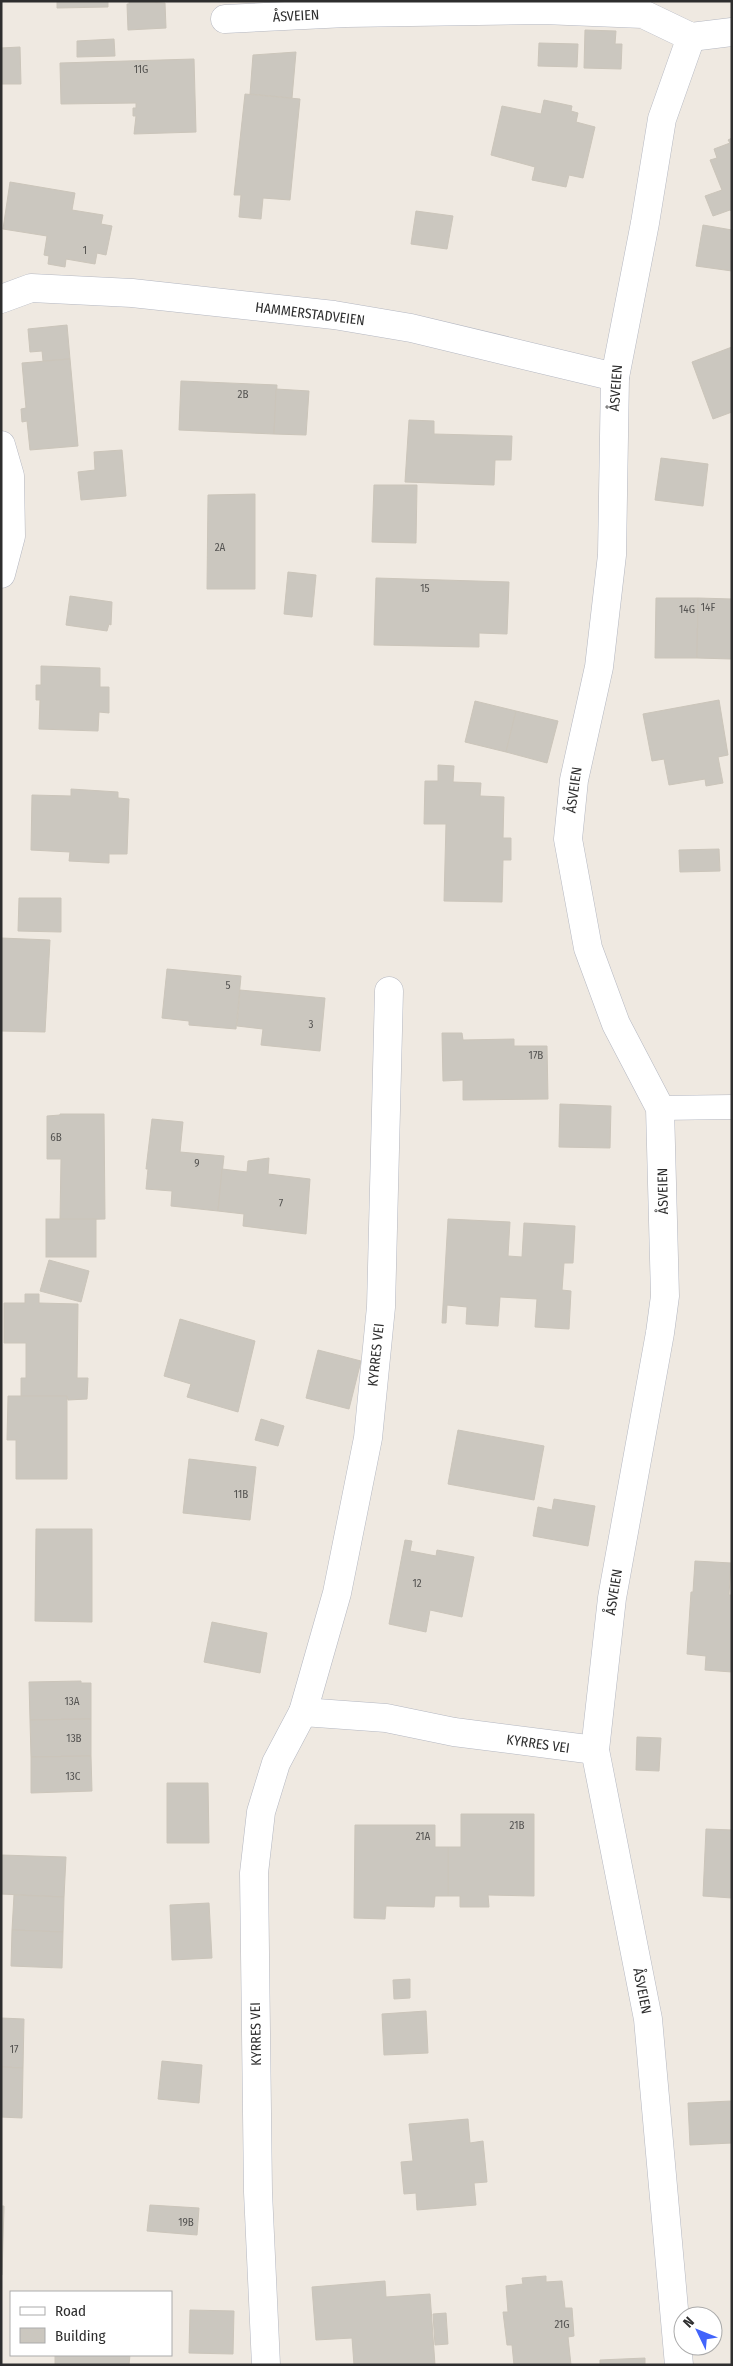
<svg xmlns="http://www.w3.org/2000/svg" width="733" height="2366" viewBox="0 0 733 2366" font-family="'Fira Sans Condensed',sans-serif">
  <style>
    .building { fill: #cbc7bf; stroke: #cbc5ba }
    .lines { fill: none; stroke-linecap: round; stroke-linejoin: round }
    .service-casing { stroke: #b4b7c1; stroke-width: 25 }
    .minor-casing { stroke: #b4b7c1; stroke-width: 29 }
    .service { stroke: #fff; stroke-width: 24 }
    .minor { stroke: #fff; stroke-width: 28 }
    .labels { text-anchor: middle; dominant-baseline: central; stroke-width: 5; stroke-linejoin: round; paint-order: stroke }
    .number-label { font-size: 11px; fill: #555452 }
    .street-label { font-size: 14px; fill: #2e2e2e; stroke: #fff }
  </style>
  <rect width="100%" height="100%" fill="#efe9e1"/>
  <g class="building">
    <path d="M57 1H108V7L57 8Z"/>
    <path d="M129 1 165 3 166 28 128 30 127 4H129Z"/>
    <path d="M585 30 616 31 615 44H622L621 69 584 68Z"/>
    <path d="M114 39 115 56 77 57V41Z"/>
    <path d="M539 43 578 44 577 67 538 66Z"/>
    <path d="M20 47 21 84H1V48Z"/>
    <path d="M296 52 292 98 250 94 253 55Z"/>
    <path d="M194 59 196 132 134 134 136 116H133V108H136V103L61 104 60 63Z"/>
    <path d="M245 94 300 99 290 200 263 198 261 219 239 217 241 195H234Z"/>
    <path d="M544 100 572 106 571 111 578 113 576 122 595 127 583 178 569 175 566 187 532 180 535 167 491 155 502 106 541 114Z"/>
    <path d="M732 138V212L730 210 713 216 705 196 722 190 710 160 717 158 714 149 730 143 728 140Z"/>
    <path d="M10 182 75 193 72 210 103 215 101 224 112 226 106 255 97 253 95 264 66 259 65 267 48 264 49 256 44 255 47 236 3 229Z"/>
    <path d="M416 211 453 216 447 249 411 244Z"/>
    <path d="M703 225 732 230V271L696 266Z"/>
    <path d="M67 325 70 359 43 361 42 351 30 352 28 329Z"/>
    <path d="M732 347V412L713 419 692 362Z"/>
    <path d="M70 359 78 446 30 450 27 421 22 422 21 409 26 408 22 363Z"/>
    <path d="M181 381 277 385 274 434 179 430Z"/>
    <path d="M276 389 309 391 306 435 274 434Z"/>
    <path d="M409 420 434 421V434L512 436 511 460H495L494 485 405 482Z"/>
    <path d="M122 450 126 496 81 500 78 472 95 470 94 452Z"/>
    <path d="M661 458 708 464 703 506 655 500Z"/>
    <path d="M374 485H417L416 543 372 542Z"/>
    <path d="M255 494V589H207L208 495Z"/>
    <path d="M288 572 316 575 312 617 284 614Z"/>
    <path d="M376 578 509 582 507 634 479 633V647L374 645Z"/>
    <path d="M70 596 112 602 111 625 109 624 107 631 66 625Z"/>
    <path d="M656 598H698L697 658H655Z"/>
    <path d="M698 598 732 599V659L697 658Z"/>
    <path d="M41 666 100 668V687H109V713L99 712 98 731 39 729 40 700H36V685H41Z"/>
    <path d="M719 700 728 755 718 757 723 783 706 786 705 779 669 785 664 759 652 761 643 714Z"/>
    <path d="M475 701 516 711 506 752 465 742Z"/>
    <path d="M516 711 558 721 547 763 506 752Z"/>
    <path d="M438 765 454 766 453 782 481 783 480 796 504 797 503 838H511V860H503L502 902 444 901 446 824H424L425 781H438Z"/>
    <path d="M71 789 118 792V798L129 799 127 854H109V863L69 861 70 852 31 850 32 795 71 796Z"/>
    <path d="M719 849 720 871 680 872 679 850Z"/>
    <path d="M19 898H61V932L18 931Z"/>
    <path d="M1 938 50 940 45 1032 1 1031Z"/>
    <path d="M167 969 241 976 236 1029 189 1025V1021L162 1018Z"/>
    <path d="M240 990 325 998 320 1051 261 1045 263 1029 237 1026Z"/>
    <path d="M442 1033H462L463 1040 514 1039V1046H547L548 1099 463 1100V1080L443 1081Z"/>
    <path d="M560 1104 611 1106 610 1148 559 1147Z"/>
    <path d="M60 1114H104L105 1219 60 1220 61 1159H47V1116L60 1115Z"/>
    <path d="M152 1119 183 1122 180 1152 224 1156 218 1211 171 1206 172 1191 146 1189 148 1169H146Z"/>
    <path d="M269 1158 268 1174 310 1179 306 1234 243 1226 244 1214 218 1211 222 1169 247 1172 248 1161Z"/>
    <rect x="46" y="1219" width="50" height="38"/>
    <path d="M448 1219 510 1222 508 1256 522 1257 524 1223 575 1226 573 1263H564L562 1290 571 1291 569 1329 535 1327 537 1299 500 1297 498 1326 466 1324 467 1307 447 1305 446 1323H442Z"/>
    <path d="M49 1260 89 1271 81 1302 40 1291Z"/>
    <path d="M25 1294H39V1303L78 1304 77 1378H88L87 1399 68 1400 67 1396H21V1378H26V1343H4V1303H25Z"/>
    <path d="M180 1319 255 1341 238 1412 187 1397 191 1384 164 1376Z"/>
    <path d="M318 1350 361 1361 349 1409 306 1398Z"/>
    <path d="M8 1396H67V1479H16V1440H7Z"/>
    <path d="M261 1419 284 1426 278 1446 255 1440Z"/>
    <path d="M458 1430 544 1446 534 1500 448 1484Z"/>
    <path d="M189 1459 256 1467 250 1520 183 1513Z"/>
    <path d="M554 1499 595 1506 588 1546 533 1536 538 1507 552 1510Z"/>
    <path d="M36 1529H92V1622L35 1621Z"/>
    <path d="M405 1540 412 1541 410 1551 436 1556 437 1550 474 1557 462 1617 430 1610 426 1632 389 1624Z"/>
    <path d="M695 1561 731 1563 729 1595H732V1672L705 1670 706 1656 687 1654 691 1592H693Z"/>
    <path d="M212 1622 267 1633 260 1673 204 1662Z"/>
    <path d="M81 1681V1683H91V1719L30 1720 29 1682Z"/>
    <path d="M91 1719V1756L31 1757 30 1720Z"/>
    <path d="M637 1737 661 1738 659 1771 636 1770Z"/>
    <path d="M91 1756 92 1791 31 1793V1757Z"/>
    <path d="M167 1783H208L209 1843H167Z"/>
    <path d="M461 1814H534V1896L488 1895 489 1907H460V1896H448V1847H461Z"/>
    <path d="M355 1825H435V1847H448V1896H435L434 1907 386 1906 385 1919 354 1918Z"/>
    <path d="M706 1829 732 1830V1898L703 1896Z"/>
    <path d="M1 1855 66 1857 64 1897 1 1894Z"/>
    <path d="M14 1895 64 1897 63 1932 12 1930Z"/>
    <path d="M209 1903 212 1958 172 1960 170 1905Z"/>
    <path d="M12 1930 63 1932 62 1968 11 1966Z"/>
    <path d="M410 1979V1998L394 1999 393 1980Z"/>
    <path d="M426 2011 428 2053 384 2055 382 2014Z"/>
    <path d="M1 2018 24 2019 23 2068 1 2067Z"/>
    <path d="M162 2061 202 2065 199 2103 158 2099Z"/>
    <path d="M1 2067 23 2068 22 2118 1 2117Z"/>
    <path d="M732 2101V2143L690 2145 688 2103Z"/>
    <path d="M468 2119 470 2143 483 2141 487 2182 474 2183 476 2205 417 2210 416 2193 404 2194 401 2162 413 2161 409 2124Z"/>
    <path d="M150 2205 199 2208 197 2235 147 2231Z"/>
    <path d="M1 2206H4L2 2275 1 2274Z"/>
    <path d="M546 2276V2282L562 2281 565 2308H572L574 2336 568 2337 571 2365H514L512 2345H507L503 2312H508L506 2286 523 2284 522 2278Z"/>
    <path d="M385 2281 386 2297 430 2294 435 2365H354L352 2338 316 2340 312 2287Z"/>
    <path d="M190 2310 234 2311 233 2354 189 2353Z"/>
    <path d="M446 2313 448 2344 435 2345 433 2314Z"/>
    <path d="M55 2355H130L129 2365H55Z"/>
    <path d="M645 2358V2365H600V2360Z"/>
  </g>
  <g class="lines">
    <defs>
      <path id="service" d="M660 1108 732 1107"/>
      <g id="minor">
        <path d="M225 19 346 13 543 10 643 14 691 37 732 32"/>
        <path d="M1 299 31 288 132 293 334 315 411 328 615 377"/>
        <path d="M1 445 10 476 11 536 1 574"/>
        <path d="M303 1712 337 1593 368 1438 381 1307 389 991"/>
        <path d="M266 2365 258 2192 254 1873 261 1812 276 1763 303 1712 386 1718 454 1732 595 1750"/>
        <path d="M679 2365 648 2019 595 1750 612 1598 660 1333 665 1296 660 1108 616 1024 588 948 568 839 574 780 599 667 612 555 615 377 645 223 662 119 691 37"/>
      </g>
    </defs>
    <use href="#service" class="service-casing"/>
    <use href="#minor" class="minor-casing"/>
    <use href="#service" class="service"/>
    <use href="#minor" class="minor"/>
  </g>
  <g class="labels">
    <g class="number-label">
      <text x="141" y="69">11G</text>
      <text x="85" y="250">1</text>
      <text x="243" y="394">2B</text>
      <text x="220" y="547">2A</text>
      <text x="425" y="588">15</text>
      <text x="708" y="607">14F</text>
      <text x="687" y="609">14G</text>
      <text x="228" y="985">5</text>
      <text x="311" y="1024">3</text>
      <text x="536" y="1055">17B</text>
      <text x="56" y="1137">6B</text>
      <text x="197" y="1163">9</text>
      <text x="281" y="1203">7</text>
      <text x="241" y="1494">11B</text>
      <text x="417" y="1583">12</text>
      <text x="72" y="1701">13A</text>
      <text x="74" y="1738">13B</text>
      <text x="73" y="1776">13C</text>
      <text x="517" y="1825">21B</text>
      <text x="423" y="1836">21A</text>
      <text x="14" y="2049">17</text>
      <text x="186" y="2222">19B</text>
      <text x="562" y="2324">21G</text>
    </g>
    <g class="street-label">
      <text transform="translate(296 16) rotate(-3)">ÅSVEIEN</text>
      <text transform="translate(310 314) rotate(7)">HAMMERSTADVEIEN</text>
      <text transform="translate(616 388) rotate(-86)">ÅSVEIEN</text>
      <text transform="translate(574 790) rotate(-82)">ÅSVEIEN</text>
      <text transform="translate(663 1191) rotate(-91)">ÅSVEIEN</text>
      <text transform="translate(376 1355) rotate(-84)">KYRRES VEI</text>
      <text transform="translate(614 1592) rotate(-81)">ÅSVEIEN</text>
      <text transform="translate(538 1744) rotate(8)">KYRRES VEI</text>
      <text transform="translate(642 1991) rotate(79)">ÅSVEIEN</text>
      <text transform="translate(256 2034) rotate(-91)">KYRRES VEI</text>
    </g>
  </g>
  <rect width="733" height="2366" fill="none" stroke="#2e2e2e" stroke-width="5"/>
  <rect x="10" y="2291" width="162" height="65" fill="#ffffff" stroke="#ababab"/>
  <rect x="20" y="2307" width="25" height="8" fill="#ffffff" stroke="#ababab"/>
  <text x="55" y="2316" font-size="15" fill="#2e2e2e">Road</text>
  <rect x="20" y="2328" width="25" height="15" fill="#cbc7bf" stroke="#ababab"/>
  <text x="55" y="2341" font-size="15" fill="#2e2e2e">Building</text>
  <g transform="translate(698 2331) rotate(313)"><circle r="24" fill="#ffffff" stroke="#ababab"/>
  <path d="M0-4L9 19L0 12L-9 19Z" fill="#4264fb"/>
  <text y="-8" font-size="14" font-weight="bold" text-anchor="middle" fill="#2e2e2e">N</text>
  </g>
</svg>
